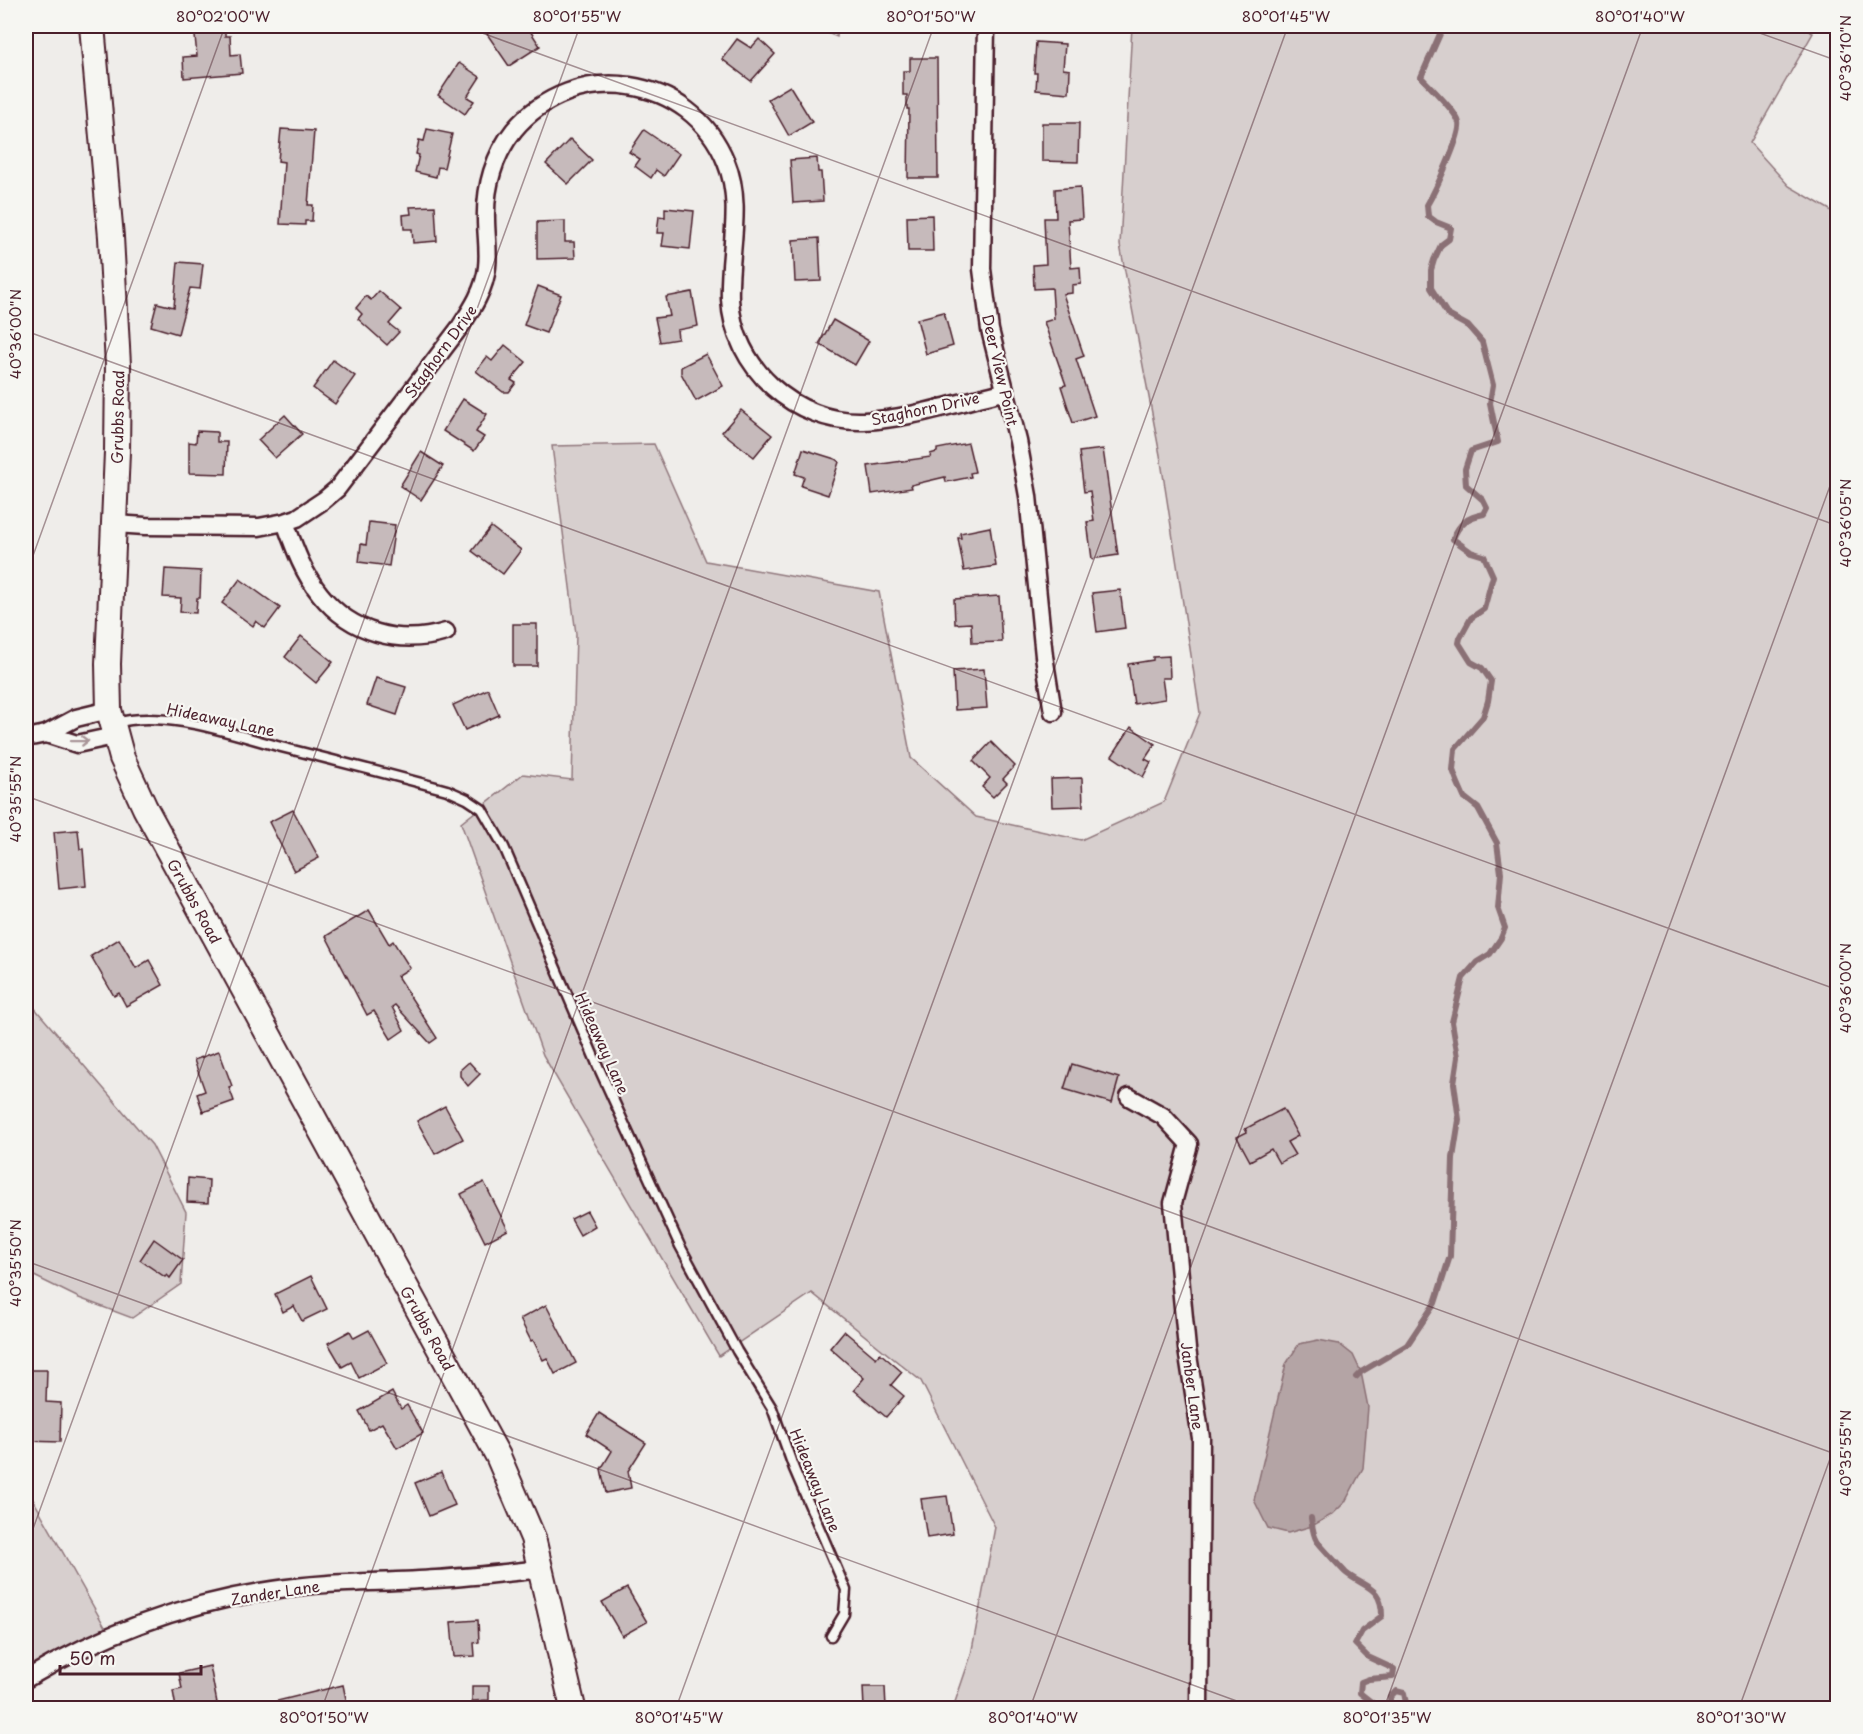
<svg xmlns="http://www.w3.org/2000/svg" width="1863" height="1734" viewBox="0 0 1863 1734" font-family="'Playpen Sans',sans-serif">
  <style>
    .green { fill: #d7cfce; stroke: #90777c; stroke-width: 1.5 }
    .water { fill: #b4a4a5; stroke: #8a6f74; stroke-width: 1.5 }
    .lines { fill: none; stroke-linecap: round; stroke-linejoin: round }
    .stream { stroke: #8a6f74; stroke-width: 6 }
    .building { fill: #c6babb; stroke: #4a1f2b; stroke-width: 1.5 }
    .lane-casing { stroke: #4a1f2b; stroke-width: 13 }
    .street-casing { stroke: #4a1f2b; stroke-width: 21 }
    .secondary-casing { stroke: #4a1f2b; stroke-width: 28 }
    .lane { stroke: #f6f6f2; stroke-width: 8 }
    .street { stroke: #f6f6f2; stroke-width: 16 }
    .secondary { stroke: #f6f6f2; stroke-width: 24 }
    .oneway { stroke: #a99598 }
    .ticks { fill: none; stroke: #4a1f2b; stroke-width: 1.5; stroke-opacity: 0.45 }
    .labels { text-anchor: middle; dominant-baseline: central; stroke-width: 4.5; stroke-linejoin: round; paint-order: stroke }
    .street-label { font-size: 15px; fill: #4a1f2b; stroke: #f6f6f2 }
    .neatline { fill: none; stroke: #4a1f2b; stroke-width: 2 }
    .ticks-label { font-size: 15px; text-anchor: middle; fill: #4a1f2b }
  </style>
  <rect width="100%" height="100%" fill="#efedea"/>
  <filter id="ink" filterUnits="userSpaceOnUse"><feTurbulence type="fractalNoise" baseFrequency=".0167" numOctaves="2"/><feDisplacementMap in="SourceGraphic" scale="12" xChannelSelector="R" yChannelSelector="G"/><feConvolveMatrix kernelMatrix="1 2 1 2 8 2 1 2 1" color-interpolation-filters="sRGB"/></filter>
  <g filter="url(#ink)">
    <g class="green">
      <path d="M810 26H838L837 37Z"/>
      <path d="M1132 26H1798L1813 33 1750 143 1789 186 1837 214 1838 1681 1829 1708H953L971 1655 995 1527 921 1381 812 1293 719 1356 543 1055 461 823 523 774 572 780 576 634 552 446 654 444 706 561 879 592 911 758 976 817 1081 840 1164 802 1200 713 1160 455 1120 245Z"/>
      <path d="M26 998 152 1145 186 1212 181 1284 132 1318 79 1298 26 1272Z"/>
      <path d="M26 1487 110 1636 26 1679Z"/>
    </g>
    <path class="water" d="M1318 1340 1339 1344 1353 1355 1361 1372 1368 1407 1363 1468 1345 1502 1333 1514 1312 1526 1288 1533 1268 1528 1254 1500 1286 1364 1299 1344Z"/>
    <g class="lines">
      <g class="stream">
        <path d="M1356 1377 1361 1372 1407 1345 1435 1303 1450 1256 1453 1158 1459 1120 1454 1083 1458 1057 1452 1022 1463 978 1477 962 1490 954 1501 938 1505 928 1498 908 1501 873 1497 843 1478 808 1464 797 1457 781 1453 770 1455 749 1483 717 1488 701 1491 681 1482 668 1471 662 1459 643 1460 638 1471 618 1484 609 1493 576 1484 556 1471 552 1453 539C1459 523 1468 517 1484 514L1487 508 1483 500 1466 485 1465 469 1471 451 1498 442 1490 403 1493 385 1482 342 1468 326 1448 315 1431 288V270L1434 260 1441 245 1449 239 1451 228 1436 222 1428 216 1427 205C1434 193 1462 135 1459 123 1457 112 1430 87 1421 77L1440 34 1436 26"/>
        <path d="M1311 1518C1312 1525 1313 1535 1317 1541 1318 1543 1343 1570 1346 1573 1365 1588 1382 1586 1382 1616L1362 1631 1355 1644 1368 1657 1394 1669 1393 1677 1369 1679 1361 1682 1360 1693 1379 1708"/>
        <path d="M1384 1708 1390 1705V1697L1396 1691 1404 1693 1407 1708"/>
      </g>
    </g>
    <g class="building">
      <path d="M194 26H225V36H230L231 55 240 54 242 73 184 78 183 57 197 56Z"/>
      <path d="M493 26H527L540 46 509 66 485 31Z"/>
      <path d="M737 39 751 48 759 39 775 54 751 81 722 59Z"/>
      <path d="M1036 42 1065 44 1063 69 1070 70 1069 93 1036 90 1037 73H1034Z"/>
      <path d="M910 58H937L938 178H908L909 109H907V95H903V71H910Z"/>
      <path d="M459 63 480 77 467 97 474 101 465 114 438 95Z"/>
      <path d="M790 86 812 122 789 136 768 99Z"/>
      <path d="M1042 123H1079L1078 162 1042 161Z"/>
      <path d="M281 129 314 131 308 205H313L312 221H305V225L280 224 284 162 278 161Z"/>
      <path d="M427 129 452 134 444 168 438 167 436 177 415 172 419 155 416 154 419 140 424 141Z"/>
      <path d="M644 130 679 154 664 176 656 170 651 178 635 166 640 159 629 152Z"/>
      <path d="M570 139 592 160 568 184 546 164Z"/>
      <path d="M817 158 818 172H821L823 201 793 203 790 160Z"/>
      <path d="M1080 187 1082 219 1068 220 1071 268 1080 267 1081 284 1072 285V293L1063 294 1084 356 1076 359 1095 416 1073 423 1061 386 1066 385 1044 322 1054 319 1052 288 1034 289 1033 265 1046 264 1044 218H1056L1055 189Z"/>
      <path d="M435 206 437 241 413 243 412 229H404L403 215 411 214 410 207Z"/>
      <path d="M665 208 694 211 690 249 662 246 664 233H657L659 216 665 217Z"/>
      <path d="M932 215 933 251H908L907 216Z"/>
      <path d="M565 221V242H574L575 258 537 259V222Z"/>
      <path d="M819 238 821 281 795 282 793 240Z"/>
      <path d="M178 262 203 264 200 289 190 288 178 334 151 326 157 303 174 307Z"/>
      <path d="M538 286 561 295 546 333 524 325Z"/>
      <path d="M379 291 401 310 389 324 399 332 387 345 358 319 362 314 356 308 366 296 371 300Z"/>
      <path d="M692 292 698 326 677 330 678 339 660 342 655 318 670 316 666 297Z"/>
      <path d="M944 312 953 346 926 354 917 319Z"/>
      <path d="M833 320 869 341 855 365 819 344Z"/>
      <path d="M505 345 526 362 511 380 516 383 509 392H503L476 371 487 357 492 361Z"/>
      <path d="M706 354 723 386 696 401 681 373V367Z"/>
      <path d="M333 360 355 376 335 404 313 388Z"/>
      <path d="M463 399 487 414 476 432 484 437 474 451 443 431Z"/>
      <path d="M741 410 772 435 754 457 722 432Z"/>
      <path d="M285 415 302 434 275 458 258 440Z"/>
      <path d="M197 431 217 432V442H227L226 474 189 473V442L196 443Z"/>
      <path d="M968 443 975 472 970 473 971 477 946 482 945 477 911 485 912 488 872 494 868 466 931 457 930 454 937 452V449Z"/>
      <path d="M803 449 835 459 839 462 828 495 801 486 804 477 795 474Z"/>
      <path d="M1103 449 1118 555 1092 559 1087 522 1094 521 1090 491 1084 492 1079 452Z"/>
      <path d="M421 452 443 466 421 500 400 486Z"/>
      <path d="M369 522 395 525 389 566 359 562 361 544 366 545Z"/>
      <path d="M491 527 521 550 503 574 472 551Z"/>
      <path d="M990 527 996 566 964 571 958 538H961L960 533Z"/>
      <path d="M165 569 201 571 200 598H197L196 613 180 612 181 598 163 597Z"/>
      <path d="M240 579 280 608 265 628 256 621 253 626 222 603Z"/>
      <path d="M1120 590 1125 628 1097 632 1092 593Z"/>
      <path d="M999 596 1002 642 972 643 971 623 955 624 954 599Z"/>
      <rect x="513" y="624" width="24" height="42"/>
      <path d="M301 636 333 662 316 683 285 657Z"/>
      <path d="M1169 656 1170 678H1162L1165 699 1134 704 1128 664 1153 660V657Z"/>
      <path d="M984 669 987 708 955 710 953 671Z"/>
      <path d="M376 678 406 687 397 715 367 705Z"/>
      <path d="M488 689 499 715 465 730 453 705Z"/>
      <path d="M1131 727 1155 744 1145 759 1151 762 1143 777 1112 756Z"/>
      <path d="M991 742 1015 766 1003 779 1007 783 993 797 982 787 990 778 973 761Z"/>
      <path d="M1082 778 1083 806 1052 807 1051 779Z"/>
      <path d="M293 810 319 858 294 871 269 822Z"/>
      <path d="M78 830 80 849H83L86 886 59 889 54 832Z"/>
      <path d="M369 910 389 944 393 941 410 968 397 976 437 1038 430 1043 395 1005 392 1007 404 1030 391 1039 374 1011 367 1015 326 936Z"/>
      <path d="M119 939 136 968 149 960 163 985 126 1006 119 993 114 996 91 956Z"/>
      <path d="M219 1051 232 1086 229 1087 234 1101 203 1112 197 1094 205 1091 194 1060Z"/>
      <path d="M469 1062 480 1074 468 1086 460 1076V1070Z"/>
      <path d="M1072 1064 1119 1078 1112 1103 1064 1089Z"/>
      <path d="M445 1106 463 1139 435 1154 417 1121Z"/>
      <path d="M1283 1109 1298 1136 1287 1142 1295 1155 1279 1163 1271 1149 1250 1161 1237 1137 1247 1132 1245 1129Z"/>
      <path d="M188 1178 209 1180 208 1203 187 1202Z"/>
      <path d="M484 1182 508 1230 485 1242 461 1194Z"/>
      <path d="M587 1211 595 1226 580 1235 571 1219Z"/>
      <path d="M154 1239 183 1260 170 1278 167 1275 165 1277 140 1260Z"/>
      <path d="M311 1276 327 1309 302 1321 294 1306 283 1312 275 1294Z"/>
      <path d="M546 1305 576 1363 555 1374 547 1358 543 1360 533 1340 531 1341 520 1319Z"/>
      <path d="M369 1330 387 1363 359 1378 351 1362 342 1367 328 1343 350 1331 354 1338Z"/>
      <path d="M844 1331 876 1358 880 1353 902 1372 891 1385 904 1396 886 1417 854 1390 864 1378 830 1348Z"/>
      <path d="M26 1370H47L46 1402 61 1403 60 1442 26 1441Z"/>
      <path d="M392 1392 401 1409 407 1405 423 1433 397 1448 382 1423 369 1430 359 1411Z"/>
      <path d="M599 1413 646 1443 628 1471 631 1488 606 1493 601 1469 612 1451 586 1434Z"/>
      <path d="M441 1472 455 1505 429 1516 415 1483Z"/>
      <path d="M947 1496 953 1534 927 1538 921 1499Z"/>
      <path d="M627 1588 647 1622 622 1636 602 1602Z"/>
      <path d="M478 1620 479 1642 474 1643 475 1656 454 1657 451 1622Z"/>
      <path d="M210 1666 217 1703 192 1708H176L173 1691 182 1689 179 1673Z"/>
      <path d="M343 1685 348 1708H273V1702Z"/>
      <path d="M472 1686H489V1700L472 1701Z"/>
      <path d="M863 1687H885L886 1708H864Z"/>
    </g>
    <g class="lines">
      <defs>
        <path id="lane" d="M115 723C165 709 232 734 281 747 337 761 392 775 447 790L467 799 482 809 504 847 597 1064 680 1246 737 1351 772 1408 794 1469 846 1590 844 1614 831 1636"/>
        <g id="street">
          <path d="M986 26 982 269 990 330 1018 441 1028 496 1044 656 1053 712"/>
          <path d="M285 522C294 547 303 573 320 594 351 633 399 646 446 632"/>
          <path d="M115 524 145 526 259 527 285 522 297 518 324 500 337 489 460 327C472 309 485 289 487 267 489 251 486 235 486 219 485 187 494 155 514 130 574 58 691 74 726 162 744 205 728 253 730 299 733 367 795 424 864 421 911 419 958 402 1004 392"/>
          <path d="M46 734 77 744 114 736"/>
          <path d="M26 738 46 734 76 718 109 710"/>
          <path d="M1129 1097 1163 1116 1189 1144 1173 1203 1187 1349 1201 1438 1199 1708"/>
          <path d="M26 1679C101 1634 186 1603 273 1590 327 1581 382 1583 436 1579 471 1577 506 1573 541 1569"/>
        </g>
        <path id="secondary" d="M92 26 111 237 118 365 117 452 108 664 109 710 122 758 145 808 498 1456 533 1538 573 1708"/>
      </defs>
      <use href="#lane" class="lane-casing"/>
      <use href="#street" class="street-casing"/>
      <use href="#secondary" class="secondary-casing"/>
      <use href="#lane" class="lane"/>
      <use href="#street" class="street"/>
      <use href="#secondary" class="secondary"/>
    </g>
    <defs><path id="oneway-shaft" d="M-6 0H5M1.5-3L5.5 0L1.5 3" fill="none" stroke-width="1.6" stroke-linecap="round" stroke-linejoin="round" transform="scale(1.5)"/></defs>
    <use class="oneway" href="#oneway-shaft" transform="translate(80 741) rotate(-1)"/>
  </g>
  <path class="ticks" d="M463 26 1838 526M1740 26 1838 61M26 331 1838 990M26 575 225 26M26 796 1838 1455M26 1261 1256 1708M26 1548 580 26M322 1708 934 26M676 1708 1288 26M1030 1708 1643 26M1384 1708 1838 464M1739 1708 1838 1437"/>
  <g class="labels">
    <g class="street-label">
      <text transform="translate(440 351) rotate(-54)">Staghorn Drive</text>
      <text transform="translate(1001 370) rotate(77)">Deer View Point</text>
      <text transform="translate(925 408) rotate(-12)">Staghorn Drive</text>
      <text transform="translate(117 417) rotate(-89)">Grubbs Road</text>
      <text transform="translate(221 719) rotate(12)">Hideaway Lane</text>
      <text transform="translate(195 901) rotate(61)">Grubbs Road</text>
      <text transform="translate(603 1043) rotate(66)">Hideaway Lane</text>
      <text transform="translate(428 1328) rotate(61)">Grubbs Road</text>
      <text transform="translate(1193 1386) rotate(82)">Janber Lane</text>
      <text transform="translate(816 1480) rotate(68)">Hideaway Lane</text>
      <text transform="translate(275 1592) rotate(-9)">Zander Lane</text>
    </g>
  </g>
  <rect width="1863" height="1734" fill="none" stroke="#f6f6f2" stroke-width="66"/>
  <path d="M60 1665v9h141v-9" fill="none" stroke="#4a1f2b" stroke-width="3"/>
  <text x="69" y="1665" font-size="18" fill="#4a1f2b" stroke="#f6f6f2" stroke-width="4.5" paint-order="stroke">50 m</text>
  <rect x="33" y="33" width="1797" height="1668" class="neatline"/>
  <g class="ticks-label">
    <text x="223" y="22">80°02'00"W</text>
    <text x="577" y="22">80°01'55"W</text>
    <text x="931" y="22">80°01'50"W</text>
    <text x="1286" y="22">80°01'45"W</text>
    <text x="1640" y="22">80°01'40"W</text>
    <text transform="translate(1846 58) rotate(-90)" y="5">40°36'10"N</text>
    <text transform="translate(16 334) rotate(-90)" y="5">40°36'00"N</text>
    <text transform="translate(1846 523) rotate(-90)" y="5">40°36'05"N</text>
    <text transform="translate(16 799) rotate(-90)" y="5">40°35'55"N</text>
    <text transform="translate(1846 988) rotate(-90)" y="5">40°36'00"N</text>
    <text transform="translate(16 1263) rotate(-90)" y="5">40°35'50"N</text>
    <text transform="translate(1846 1453) rotate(-90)" y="5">40°35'55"N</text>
    <text x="324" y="1723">80°01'50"W</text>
    <text x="679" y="1723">80°01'45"W</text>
    <text x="1033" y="1723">80°01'40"W</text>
    <text x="1387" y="1723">80°01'35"W</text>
    <text x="1741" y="1723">80°01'30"W</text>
  </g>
</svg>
